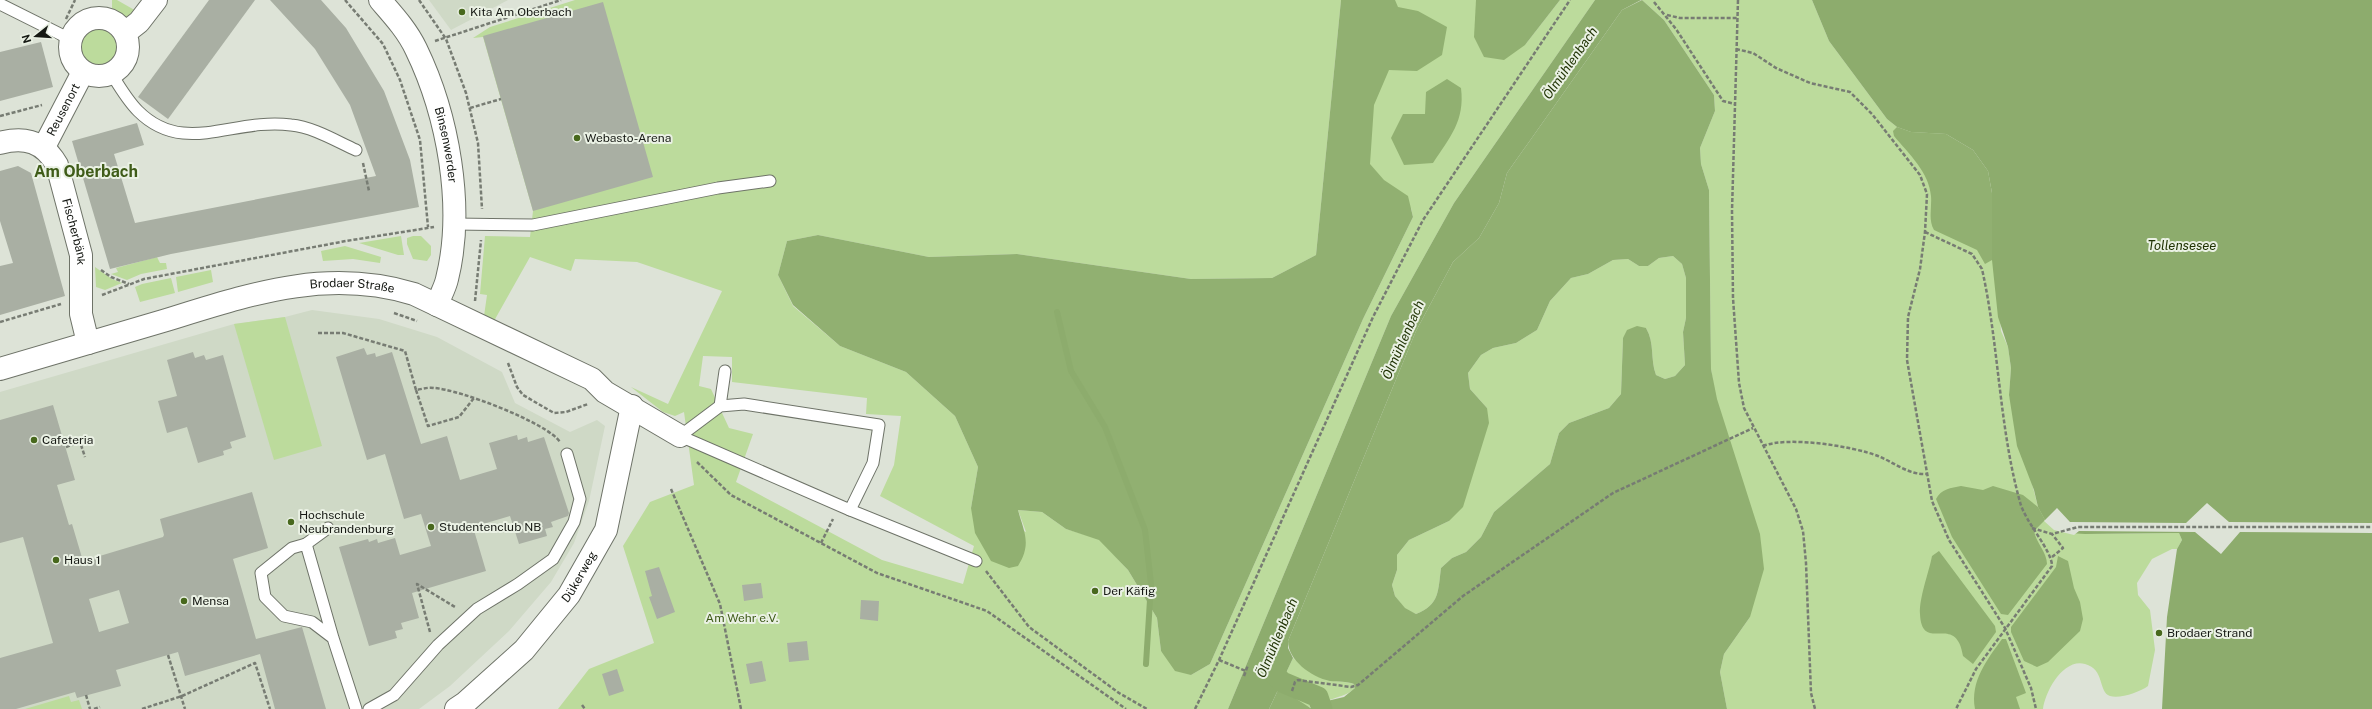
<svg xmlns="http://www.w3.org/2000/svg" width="2372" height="709" viewBox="0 0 2372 709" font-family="'Public Sans',sans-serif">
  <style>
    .built { fill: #cfd9c6 }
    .green { fill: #bcdb9c; fill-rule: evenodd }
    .forest { fill: #91b071; fill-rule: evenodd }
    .water { fill: #8dac6d }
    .pier { fill: #dde3d7 }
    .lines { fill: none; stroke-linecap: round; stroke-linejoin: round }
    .stream { stroke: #8dac6d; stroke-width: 6 }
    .canal { stroke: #8dac6d; stroke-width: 21 }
    .building { fill: #a9afa3; fill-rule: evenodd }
    .service-casing { stroke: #6e7368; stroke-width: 13 }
    .minor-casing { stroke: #6e7368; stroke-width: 24 }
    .path { stroke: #777c73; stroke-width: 2.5; stroke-dasharray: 4 2; stroke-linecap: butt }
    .service { stroke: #fff; stroke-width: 11 }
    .minor { stroke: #fff; stroke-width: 22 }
    .poi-dot { fill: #48681d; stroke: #eaf1e4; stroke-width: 1.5 }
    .labels { text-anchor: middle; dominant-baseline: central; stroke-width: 4; stroke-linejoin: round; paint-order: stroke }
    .poi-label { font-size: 12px; fill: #161914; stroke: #eaf1e4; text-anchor: start }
    .street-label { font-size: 12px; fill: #161914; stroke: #eaf1e4 }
    .park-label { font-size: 12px; fill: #3f5b19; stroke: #eaf1e4 }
    .water-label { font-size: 13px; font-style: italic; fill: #203304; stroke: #eaf1e4 }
    .district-label { font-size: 16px; font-weight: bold; fill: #3f5c18; stroke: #eaf1e4 }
  </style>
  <rect width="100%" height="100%" fill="#dde3d7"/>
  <g class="built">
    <path d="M429 0H508L451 30Z"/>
    <path d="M312 310 379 319 437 337 502 372 515 403 570 432 597 420 605 426 589 501 574 543 551 582 509 631 450 686 419 709H0V392L234 324 285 317Z"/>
  </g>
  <g class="green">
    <path d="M112 0H117L138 12 126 17H119L112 8Z"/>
    <path d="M575 0H1341L1316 255 1272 278 1191 279 1017 254 929 257 818 235 787 241 778 275 793 306 840 346 906 372 955 416 978 467 971 508 1026 532 1018 510 1042 512 1066 529 1099 539 1128 570 1157 618 1161 651 1191 675 1210 664 1363 319 1413 217 1411 208 1371 268 1185 296 1318 271 1357 0H1547L1525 45 1560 0H1595L1454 203 1391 316 1228 709H558L589 669 654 643 623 546 650 502 694 485 684 412 675 416 663 412 631 387 668 404 722 291 637 262 575 259 571 271 530 257 494 321 484 316 487 295 480 294 485 236 530 237 533 211 483 37 473 38 490 27ZM703 356 732 357V382L867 398 866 414 901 416 894 465 880 496 974 546 963 584 882 560 736 482 753 434 729 428 711 389 699 386Z"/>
    <path d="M1642 0H1812L1829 41 1887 119 1897 127 1911 132 1946 134 1988 171 2001 331 2008 347 2011 368 2009 395 2038 507 2085 534 2179 533 2182 540 2177 549H2172L2152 559 2137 583 2138 595 2150 610 2155 650 2148 686C2140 692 2120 699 2110 696 2098 692 2105 669 2085 664 2063 658 2045 692 2043 709H1727L1720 672 1724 654 1750 617 1711 369 1709 190 1701 164 1700 148 1715 111 1714 95 1664 20Z"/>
    <circle cx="99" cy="46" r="22"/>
    <path d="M401 236 404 255H398L359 243Z"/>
    <path d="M413 236H421L431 246V255L427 261 413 259 407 244V238Z"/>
    <path d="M345 246 381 257 380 263 353 259 323 261 321 251Z"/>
    <path d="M1673 256 1682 264 1686 278V318L1683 332 1685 365 1675 376 1665 379 1656 375C1650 359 1655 343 1646 328L1623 338 1621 394 1609 408 1569 423 1559 433 1550 464 1494 512 1481 537 1466 552 1452 558 1441 568C1438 590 1440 605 1416 614L1405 609 1395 596 1392 585 1397 570V555L1409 540 1449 521 1487 408 1470 389 1468 373 1481 355 1493 348 1516 343 1537 330 1550 301 1571 278 1588 274 1613 260 1628 259 1639 266H1648L1659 258Z"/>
    <path d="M157 257 160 263H166L167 269 141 274 127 280 111 274 118 272 116 268Z"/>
    <path d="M95 267 112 279 122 283 105 290 96 287Z"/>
    <path d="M211 270 213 282 178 292 176 277Z"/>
    <path d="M171 278 175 293 140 302 135 287 142 284Z"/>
    <path d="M285 317 322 446 274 460 234 324Z"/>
    <path d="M1293 658C1304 667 1315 677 1329 680 1337 682 1346 681 1354 684L1355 688C1345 697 1338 696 1327 701 1319 705 1314 709 1305 706 1296 700 1289 691 1278 690Z"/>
    <path d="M69 696 71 702 79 700 82 709H25Z"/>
  </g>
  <g class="forest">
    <path d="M1341 0H1395L1398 7 1418 11 1447 27 1442 55 1417 71 1389 70 1374 105 1370 164 1384 180 1408 196 1413 217 1363 319 1210 664 1191 675 1175 671 1161 651 1157 618 1128 570 1099 540 1066 529 1042 512 1018 510C1024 532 1032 544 1018 566L1009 568 991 561 975 533 971 508 978 467 955 416 906 372 840 346 793 305 778 275 787 241 818 235 929 257 1017 254 1191 279 1272 278 1316 255Z"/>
    <path d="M1476 0H1560L1525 45 1504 60 1484 57 1474 37Z"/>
    <path d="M1642 0 1664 20 1714 95 1715 111 1700 148 1701 164 1709 190 1711 369 1717 399 1760 534 1764 569 1750 617 1724 654 1720 672 1727 709H1313L1327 701 1344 697 1355 688 1354 684C1346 681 1338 682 1330 681 1311 677 1288 660 1288 641L1416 331 1453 262 1479 238 1499 203 1507 173 1622 10ZM1673 256 1682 264 1686 278V318L1683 332 1685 365 1675 376 1665 379 1656 375C1650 359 1655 343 1646 328L1637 326 1627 330 1623 338 1621 394 1609 408 1569 423 1559 433 1550 464 1494 512 1481 537 1466 552 1452 558 1441 568C1438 590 1440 605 1416 614L1405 608 1395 596 1392 585 1397 570V555L1409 540 1449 521 1463 507 1489 423 1487 408 1470 389 1468 373 1481 355 1493 348 1516 343 1537 330 1550 301 1571 278 1588 274 1613 260 1628 259 1639 266H1648L1659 258Z"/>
    <path d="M1447 79 1461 88C1465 121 1450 137 1433 163L1404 165 1391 138 1403 114H1425L1426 92Z"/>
    <path d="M1897 127 1911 132 1946 134 1973 150 1988 171 1992 193V260L1985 264 1977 250 1934 230C1928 220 1932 208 1931 196 1929 172 1909 154 1894 136L1893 131Z"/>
    <path d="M1961 486 1983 490 1993 486 2023 495 2038 507 2045 520 2034 531C2036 543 2047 552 2047 564L2008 615 2001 614 1952 537 1936 499C1941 489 1951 488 1961 486Z"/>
    <path d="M1939 551 1995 626 1996 632 1973 664 1963 656C1956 611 1922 655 1920 614 1919 598 1929 572 1932 556Z"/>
    <path d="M2058 556 2068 561 2074 588 2080 602 2083 619 2080 631 2048 662 2037 667 2024 661 2011 632V627L2056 567Z"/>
    <path d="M2002 639H2006L2026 693 2016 697 2020 709H1975C1970 681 1987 660 2002 639Z"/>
    <path d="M1278 690 1284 691 1312 709H1269Z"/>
  </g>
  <g class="water">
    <path d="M1595 0H1641L1622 10 1507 173 1499 203 1479 238 1453 262 1416 331 1288 641V648L1293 658 1269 709H1228L1391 316 1454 203Z"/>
    <path d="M1812 0H2372V709H2162L2167 617 2177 549 2182 540 2179 533 2085 534 2069 533 2045 520 2038 507 2034 490 2017 446 2009 395 2011 368 2008 347 1998 317 1992 260V193L1988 171 1973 150 1946 134 1911 132 1897 127 1887 119 1829 41Z"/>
  </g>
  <path class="pier" d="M2207 503 2229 522 2372 523V533L2240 532 2221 554 2195 532 2079 531 2074 535 2054 530 2044 521 2057 508 2070 522 2186 523Z"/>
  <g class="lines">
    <path class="stream" d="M1057 312 1071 371 1105 427 1145 530 1151 584 1146 664"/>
    <path class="canal" d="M1267 666 1282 682 1318 697 1322 709"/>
  </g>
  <g class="building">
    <path d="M209 0H255L168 119 138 97Z"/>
    <path d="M270 0H321L346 28 384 91 410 160 419 207 171 254 110 269 72 141 137 123 144 145 114 154 135 223 376 176 350 105 315 49Z"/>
    <path d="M603 2 653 177 533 211 483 36Z"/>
    <path d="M41 42 53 87 0 101V52Z"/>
    <path d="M18 166 31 173 65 296 0 315V266L13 263 0 221V171Z"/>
    <path d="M364 348 367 355 375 353 376 357 392 352 421 444 447 436 460 480 497 469 489 443 517 435 518 440 527 437 528 442 544 437 569 513 568 516 551 522 553 527 545 529 547 536 519 544 510 516 473 527 486 571 412 593 419 618 401 623 403 629 395 631 397 638 369 646 339 547 368 539 369 542 377 539 378 543 395 538 400 555 431 546 421 514 404 519 385 454 367 460 336 357Z"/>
    <path d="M193 352 195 358 204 355 206 360 223 355 246 437 230 442 232 448 223 451 224 455 198 463 187 427 167 433 158 401 177 396 167 360Z"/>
    <path d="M53 405 75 480 57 485 69 525 72 524 83 561 163 537 164 535 160 519 252 492 268 548 233 559 256 639 302 627 326 709H275L260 654 185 676 178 652 116 670 121 686 77 698 75 692 16 709H0V658L53 643 23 537 0 543V420ZM119 590 129 623 99 632 89 599Z"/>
    <path d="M659 567 675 612 657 619 649 597 652 596 645 571Z"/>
    <path d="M761 583 763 598 744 601 742 585Z"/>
    <path d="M861 600 879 601 878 621 860 619Z"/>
    <path d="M807 641 809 660 789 662 787 643Z"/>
    <path d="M762 661 766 681 750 684 746 664Z"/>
    <path d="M617 669 624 691 609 696 602 674Z"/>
  </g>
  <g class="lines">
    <defs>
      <g id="service">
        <path d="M0 4 70 39"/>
        <path d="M111 73C119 86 127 100 138 111 184 157 234 117 291 125 313 127 336 141 356 150"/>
        <path d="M454 224 533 225 718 188 770 181"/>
        <path d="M744 404 879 425 873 463 850 510 680 436 720 406Z"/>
        <path d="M720 406 725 371"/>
        <path d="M850 510 976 561"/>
        <path d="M306 544 328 528"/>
        <path d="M333 638 312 622 284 616 265 597 261 573 292 548 306 544 333 638 356 709"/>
        <path d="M369 709 394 695 438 645 477 609 518 584 553 559 574 522 580 499 567 454"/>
      </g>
      <g id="minor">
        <path id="s1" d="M380 0C393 15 407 30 416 49 448 115 465 207 447 279 445 288 440 296 437 305"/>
        <circle cx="99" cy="47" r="29"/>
        <path d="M125 33 139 22 156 0"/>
        <path id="s2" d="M0 143C25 136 44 142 57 165L81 255V314L88 343"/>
        <path id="s3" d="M44 147 83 72"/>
        <path id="s4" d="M0 369C54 353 108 337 163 321 248 295 325 267 414 294L592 379 605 392 680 436"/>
        <path id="s5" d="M456 709 465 703 524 650 569 595 606 530 632 406"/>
      </g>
    </defs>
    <use href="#service" class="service-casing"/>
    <use href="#minor" class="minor-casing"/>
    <g class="path">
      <path d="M345 0 383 44 400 80 420 140 428 227"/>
      <path d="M419 0 446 39 466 93 478 143 482 209"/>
      <path d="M1738 0 1732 211 1733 298 1739 383 1744 408 1796 509 1803 531 1806 563 1811 693 1815 709"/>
      <path d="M1654 2 1676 29 1723 101 1735 104"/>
      <path d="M1667 15 1680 18H1737"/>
      <path d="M66 19 75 0"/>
      <path d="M435 41 561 0"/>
      <path d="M1736 49 1753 53 1776 68 1810 83 1850 92 1872 114 1920 175 1927 194 1925 232 1920 269 1908 317 1907 360 1932 501 1949 540 2005 628 2031 688 2036 709"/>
      <path d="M470 108 501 99"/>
      <path d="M0 116 42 105"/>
      <path d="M363 163 369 191"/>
      <path d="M1925 232 1972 254 1982 269C1999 345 1999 427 2020 502 2025 522 2052 550 2052 566L1976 669 1956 709"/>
      <path d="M101 270 111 277 129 284"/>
      <path d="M102 295 144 279 346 241 434 227"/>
      <path d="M475 301 481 240"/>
      <path d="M394 313 417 321"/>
      <path d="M0 322 61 304"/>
      <path d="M318 333H343L405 351 416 390C422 389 428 387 434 388 458 389 548 423 560 442"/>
      <path d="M508 363 517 387 523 395 554 413 566 412 588 404"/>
      <path d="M416 390 428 426 459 417 474 398"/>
      <path d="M1763 446C1788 436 1852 446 1878 456 1893 462 1909 475 1926 474"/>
      <path d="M66 447 80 442 85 457"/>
      <path d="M697 462 731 495 877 573 987 611 1126 709"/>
      <path d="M671 489 720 604 741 709"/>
      <path d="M2032 528 2052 534 2078 527H2372"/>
      <path d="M821 543 833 519"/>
      <path d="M2052 557 2063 548 2052 534"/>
      <path d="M986 571 1029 627 1119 693 1147 709"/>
      <path d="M430 632 417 584 455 607"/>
      <path d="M168 655 185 709"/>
      <path d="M1219 660 1246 671"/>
      <path d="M1244 676 1248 665"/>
      <path d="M1292 691 1295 682 1298 680 1351 687 1358 685 1463 596 1613 493 1753 428"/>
      <path d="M86 695 90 709"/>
      <path d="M582 705 585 709"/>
      <path d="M94 709 100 707"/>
      <path d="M142 709 182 696 255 663 270 709"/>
      <path d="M1195 709 1219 660 1373 317 1423 220 1570 0"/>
    </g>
    <use href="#service" class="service"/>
    <use href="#minor" class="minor"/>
  </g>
  <g class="poi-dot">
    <circle cx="462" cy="12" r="4"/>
    <circle cx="577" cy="138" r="4"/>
    <circle cx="34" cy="440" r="4"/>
    <circle cx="291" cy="522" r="4"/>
    <circle cx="431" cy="527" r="4"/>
    <circle cx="56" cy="560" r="4"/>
    <circle cx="1095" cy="591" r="4"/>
    <circle cx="184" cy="601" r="4"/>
    <circle cx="2159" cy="633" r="4"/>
  </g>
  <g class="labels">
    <g class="poi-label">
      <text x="470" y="12">Kita Am Oberbach</text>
      <text x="585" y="138">Webasto-Arena</text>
      <text x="42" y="440">Cafeteria</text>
      <text x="299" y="515">Hochschule<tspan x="299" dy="14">Neubrandenburg</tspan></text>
      <text x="439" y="527">Studentenclub NB</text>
      <text x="64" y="560">Haus 1</text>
      <text x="1103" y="591">Der Käfig</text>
      <text x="192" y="601">Mensa</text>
      <text x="2167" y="633">Brodaer Strand</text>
    </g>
    <g class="street-label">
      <text stroke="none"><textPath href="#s3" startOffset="42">Reusenort</textPath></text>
      <text stroke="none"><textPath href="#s1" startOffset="162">Binsenwerder</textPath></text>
      <text stroke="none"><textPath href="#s2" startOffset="136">Fischerbänk</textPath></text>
      <text stroke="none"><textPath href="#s4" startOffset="364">Brodaer Straße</textPath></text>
      <text stroke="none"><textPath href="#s5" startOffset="182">Dükerweg</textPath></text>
    </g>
    <g class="park-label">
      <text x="742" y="618">Am Wehr e.V.</text>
    </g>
    <g class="water-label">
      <text transform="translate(1570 63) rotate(-55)">Ölmühlenbach</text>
      <text x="2182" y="245">Tollensesee</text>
      <text transform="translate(1403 340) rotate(-66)">Ölmühlenbach</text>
      <text transform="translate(1277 638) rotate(-67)">Ölmühlenbach</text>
    </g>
    <g class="district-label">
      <text x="86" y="171">Am Oberbach</text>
    </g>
  </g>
  <g transform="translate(36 36) rotate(253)" stroke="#eaf1e4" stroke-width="3" paint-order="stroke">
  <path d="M0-3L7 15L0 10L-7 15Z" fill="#161914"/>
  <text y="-6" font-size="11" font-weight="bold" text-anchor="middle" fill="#161914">N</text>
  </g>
</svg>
